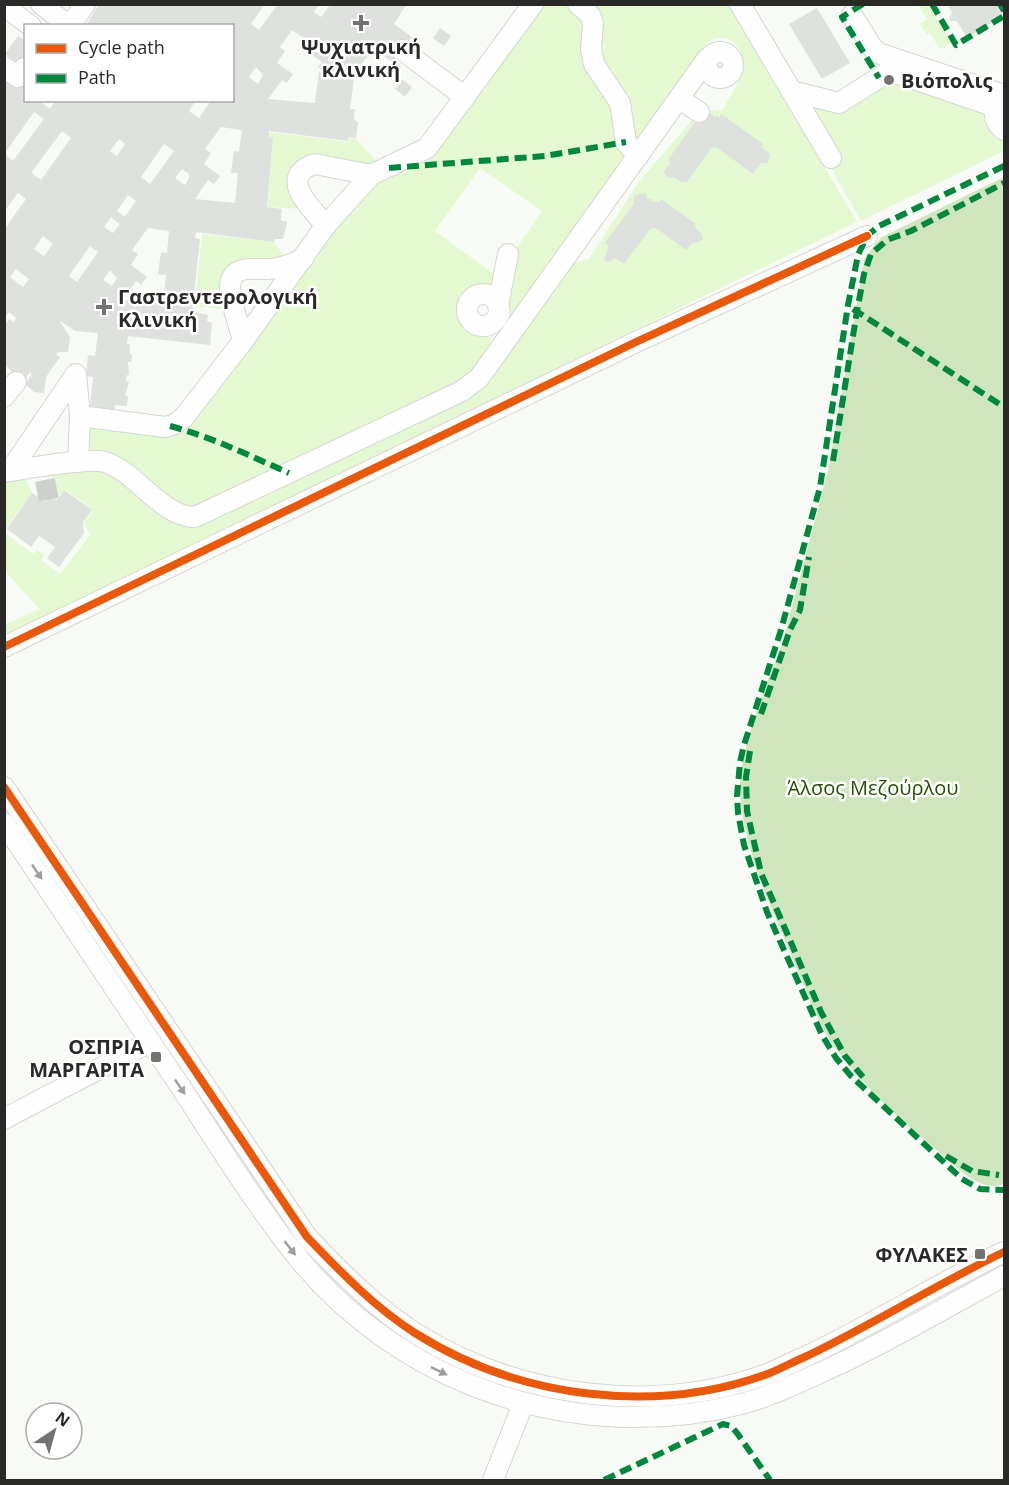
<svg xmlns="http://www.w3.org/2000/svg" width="1009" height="1485" viewBox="0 0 1009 1485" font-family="'Open Sans',sans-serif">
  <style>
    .green { fill: #e4f9d1 }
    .forest { fill: #cfe5bd }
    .building { fill: #dee1dd; fill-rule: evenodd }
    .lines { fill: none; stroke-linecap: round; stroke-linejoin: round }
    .minor-tunnel { stroke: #ced0cc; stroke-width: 20; stroke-dasharray: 20 10; stroke-linecap: butt }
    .minor-casing { stroke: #d4d6d3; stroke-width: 22 }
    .minor { stroke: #fefefe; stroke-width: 20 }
    .quiet { stroke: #00873e; stroke-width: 6; stroke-dasharray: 12 6; stroke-linecap: butt }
    .cycleway-casing { stroke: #fff; stroke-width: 11 }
    .cycleway { stroke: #e8590c; stroke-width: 8 }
    .oneway { fill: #9e9f9e }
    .poi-dot { fill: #717370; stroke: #fff; stroke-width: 2 }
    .labels { text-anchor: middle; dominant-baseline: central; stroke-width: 5; stroke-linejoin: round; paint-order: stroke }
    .poi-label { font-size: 20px; font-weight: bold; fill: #292a28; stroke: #fff; text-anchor: start }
    .park-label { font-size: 20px; fill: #2d4b00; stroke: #fff }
  </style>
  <rect width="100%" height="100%" fill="#f7faf5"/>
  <g class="green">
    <path d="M535 5C554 5 571 1 583 19L629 159 515 313 510 311 509 307 513 253 542 211 480 168 435 231 498 277 495 289C482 297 470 286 461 307 463 333 478 324 491 338L490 344 469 378 199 507H185L89 448 87 442 88 431 93 426 167 431 359 182 418 151Z"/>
    <path d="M580 5H729L857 222 5 635V625L39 609 5 571V533L33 554 37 550 44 555 41 560 60 574 90 535 84 523 93 510 65 489 57 497 51 470H105L163 515 177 523 192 524 474 392 571 263 589 259 638 183 699 112 723 110C729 97 741 81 743 67 744 62 742 57 741 53 734 37 723 34 708 42L633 147Z"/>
    <path d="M918 5H928L951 43 940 49 930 33 927 35 920 24 927 19Z"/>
    <path d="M885 82H903L981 106 1004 134V151L861 221 827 161 810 108H825Z"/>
    <path d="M270 132 348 142 349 137 356 139 378 163 365 166 304 165 305 209 268 207 273 138 269 137Z"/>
    <path d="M202 234 274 242 283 255 276 260 243 261 231 310 195 306Z"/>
    <path d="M5 475H24L32 493 5 530Z"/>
  </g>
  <path class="forest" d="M1004 177V1184C978 1193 958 1167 939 1152 901 1121 863 1086 834 1046 817 1022 807 991 795 964 771 906 748 861 740 797 736 761 767 680 782 645L829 467 864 260 875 244 882 237Z"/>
  <g class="building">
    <path d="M99 4H265L251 24 259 30 278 4H319L314 12 321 17 330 5H406L394 24 412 37 392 62 365 43 363 46 371 51 355 73 350 109H355L354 119 358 122 356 138 348 137V141L269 131V137L273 138 267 207 282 209 281 220 287 222 283 239H275L274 242 196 232 195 238 200 239 192 312 208 315 207 321 212 323 210 345 128 336 127 344H130V354H132L131 362H128L129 375H127L126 381 129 382 125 396H128L127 406 115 405 114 412 97 410 98 407 90 406 93 377 86 376 88 355 95 356 98 333 75 331 59 320 70 337 68 352H59L56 354 60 357 46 377 44 393 34 392 25 384 32 374 30 372 23 382 5 365V325L9 319 14 322 16 318 9 312 7 315 4 314V230L26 199 18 193 4 212V154L13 161 44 119 34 112 5 153V75L26 74V100H43L41 102 50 109 56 100H196L189 111 199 118 210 102 207 100H232V71L235 68 232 66V26H86ZM292 30 317 48 312 55 322 62 318 67 323 70 322 72H319L315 103 268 99 282 80 287 83 293 74 277 63 285 51 280 47ZM256 67 263 75 258 84 249 77ZM221 127 242 130 239 152 234 151 231 173H238L235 203 195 199 208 180 214 184 220 176 204 164 211 153 205 149ZM62 131 71 138 41 180 31 173ZM119 139 125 144 117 156 110 151ZM164 144 174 151 150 184 141 177ZM182 169 189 174V178L185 185 175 178ZM128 195 136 201 125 217 117 211ZM111 217 120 224 113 233 104 227ZM148 228 169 231 167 253 161 252 158 274 166 275 163 304 122 300 136 281 141 285 147 277 131 265 138 254 132 250ZM43 236 53 244 44 256 34 249ZM90 246 98 252 77 282 69 276ZM16 269 29 279 23 287 10 277ZM110 270 117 278 112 286 103 280Z"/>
    <path d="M947 4H996L1003 16 967 38 957 21H950L949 18 952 13Z"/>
    <path d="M817 8 850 63 822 79 789 24Z"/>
    <path d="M440 28 451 36 444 46 433 38Z"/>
    <path d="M18 36 26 41V69L5 54Z"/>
    <path d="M402 79 412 87 405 97 395 89Z"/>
    <path d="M713 114V117L718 116 719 118 721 114 763 144 761 147 769 153 770 158 767 163H761L753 174 716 147H712L687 182 685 181 683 183 674 177 669 178 665 175 664 171 671 162 668 160 697 119 701 115Z"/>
    <path d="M646 193 647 199H651L652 202 656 201 658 203 661 199 696 224 694 227 701 233 703 238 700 242 692 243 686 250 656 228 650 229 624 264 615 258 612 260 607 262 604 259 609 246 605 243 635 202 633 201 634 195Z"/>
    <path d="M49 479 53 501 55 498 57 500 64 490 92 510 83 522 84 533 59 567 47 558 55 547 39 536 31 547 7 529 32 493 46 502 41 481Z"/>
  </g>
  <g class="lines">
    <path class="minor-tunnel" d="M45 480 49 501"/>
    <defs>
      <g id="minor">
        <path d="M41 4 69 26"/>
        <path d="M578 4 590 15 593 23 591 49 594 64 620 103 626 142 638 157"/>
        <path d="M740 4 831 158"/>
        <path d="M4 6 31 26"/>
        <path d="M852 15 872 47 878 53 1004 95"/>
        <path d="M70 26 85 4"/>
        <path d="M402 50 465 97"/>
        <circle cx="720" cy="65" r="13"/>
        <path d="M4 67 18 77 24 68"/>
        <path d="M791 91 839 103 888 72 896 73 996 107"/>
        <path d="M680 99 699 112"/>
        <path d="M1004 99C992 108 992 121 1004 130"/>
        <path d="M326 225C312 210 276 176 315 164L371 175"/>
        <circle cx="483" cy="310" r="16"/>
        <path d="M500 313 498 305 508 254"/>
        <path d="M243 341C240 328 231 303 230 291 229 265 249 269 267 269 280 269 291 264 303 259"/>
        <path d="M4 397 16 382"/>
        <path d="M80 416 165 427 175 424 184 417 243 341 326 225 371 175 427 148 533 4"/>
        <path d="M10 471 76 374 80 416 78 462"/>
        <path d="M4 472C26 469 88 457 105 462 137 472 161 517 195 517L462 391 479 378 507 339 707 59"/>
        <path d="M4 647 636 342 867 236"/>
        <path d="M4 787 307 1237C341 1272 374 1307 415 1333 518 1398 655 1416 770 1373 782 1368 795 1361 807 1356 874 1324 937 1284 1004 1252"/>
        <path d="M4 823C63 911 121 999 180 1086 216 1141 251 1198 291 1249 397 1386 578 1447 745 1403 773 1395 798 1383 824 1371 886 1343 945 1308 1004 1276"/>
        <path d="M4 1119 150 1042"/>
        <path d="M493 1480 523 1404"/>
      </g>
    </defs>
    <use href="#minor" class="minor-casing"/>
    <use href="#minor" class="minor"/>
    <g class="quiet">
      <path d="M863 4 842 17 879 78"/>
      <path d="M932 4 956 45 1004 16"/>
      <path d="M1000 4 1004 11"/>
      <path d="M1004 166 879 226 867 236 858 255 848 305 820 487 781 630 744 745 740 762 737 796 738 813 744 845 767 912 822 1035 836 1058 851 1076 962 1179 980 1189 1004 1190"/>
      <path d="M389 168 545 156 626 142"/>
      <path d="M853 309 1004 407"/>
      <path d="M170 426C212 437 250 456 289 473"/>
      <path d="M833 461 857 311 864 274 871 254 887 240 911 231 1004 183"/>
      <path d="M761 714 790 630 800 610 809 557"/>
      <path d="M750 751 746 777 747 811 761 873 821 1012 845 1056 863 1077"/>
      <path d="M946 1156 972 1171 999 1175"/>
      <path d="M604 1480 723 1424 731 1426 737 1433 770 1480"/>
    </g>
    <defs>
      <g id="cycleway">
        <path d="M4 647 636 342 867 236"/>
        <path d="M4 787 307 1237C341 1272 374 1307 415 1333 518 1398 655 1416 770 1373 782 1368 795 1361 807 1356 874 1324 937 1284 1004 1252"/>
      </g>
    </defs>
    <use href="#cycleway" class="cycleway-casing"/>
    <use href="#cycleway" class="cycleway"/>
  </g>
  <defs><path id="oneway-solid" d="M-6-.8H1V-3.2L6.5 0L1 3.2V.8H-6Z" transform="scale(1.5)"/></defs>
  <g class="oneway">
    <use href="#oneway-solid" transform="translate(37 872) rotate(56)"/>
    <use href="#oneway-solid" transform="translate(180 1087) rotate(56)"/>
    <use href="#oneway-solid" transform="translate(290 1248) rotate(52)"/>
    <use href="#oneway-solid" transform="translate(439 1371) rotate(26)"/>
  </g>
  <g class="poi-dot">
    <path d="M358 14h6v6h6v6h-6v6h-6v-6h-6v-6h6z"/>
    <circle cx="889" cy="80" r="6"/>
    <path d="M101 298h6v6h6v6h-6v6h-6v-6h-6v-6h6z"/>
    <rect x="150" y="1051" width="12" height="12" rx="3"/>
    <rect x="974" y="1248" width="12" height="12" rx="3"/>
  </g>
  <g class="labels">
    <g class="poi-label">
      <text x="361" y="46" text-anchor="middle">Ψυχιατρική<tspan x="361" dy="23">κλινική</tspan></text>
      <text x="901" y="80">Βιόπολις</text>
      <text x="118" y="296">Γαστρεντερολογική<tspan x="118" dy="23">Κλινική</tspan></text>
      <text x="144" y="1046" text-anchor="end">ΟΣΠΡΙΑ<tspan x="144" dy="23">ΜΑΡΓΑΡΙΤΑ</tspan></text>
      <text x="968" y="1254" text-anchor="end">ΦΥΛΑΚΕΣ</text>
    </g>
    <g class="park-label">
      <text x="873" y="787">Άλσος Μεζούρλου</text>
    </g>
  </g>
  <rect width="1009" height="1485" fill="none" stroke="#292a28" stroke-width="12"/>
  <rect x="24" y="24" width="210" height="78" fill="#ffffff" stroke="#a9aaa9" stroke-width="1.5"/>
  <rect x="36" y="44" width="30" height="9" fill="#e8590c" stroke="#a9aaa9" stroke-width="1.5"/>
  <text x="78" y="54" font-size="18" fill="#292a28">Cycle path</text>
  <rect x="36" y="74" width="30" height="9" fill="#00873e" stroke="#a9aaa9" stroke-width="1.5"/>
  <text x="78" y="84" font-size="18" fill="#292a28">Path</text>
  <g transform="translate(54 1431) rotate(36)"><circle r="28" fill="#ffffff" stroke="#a9aaa9" stroke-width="1.5"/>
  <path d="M0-4.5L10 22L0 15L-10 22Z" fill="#717370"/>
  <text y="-9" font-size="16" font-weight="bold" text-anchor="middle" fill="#292a28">N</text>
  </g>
</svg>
